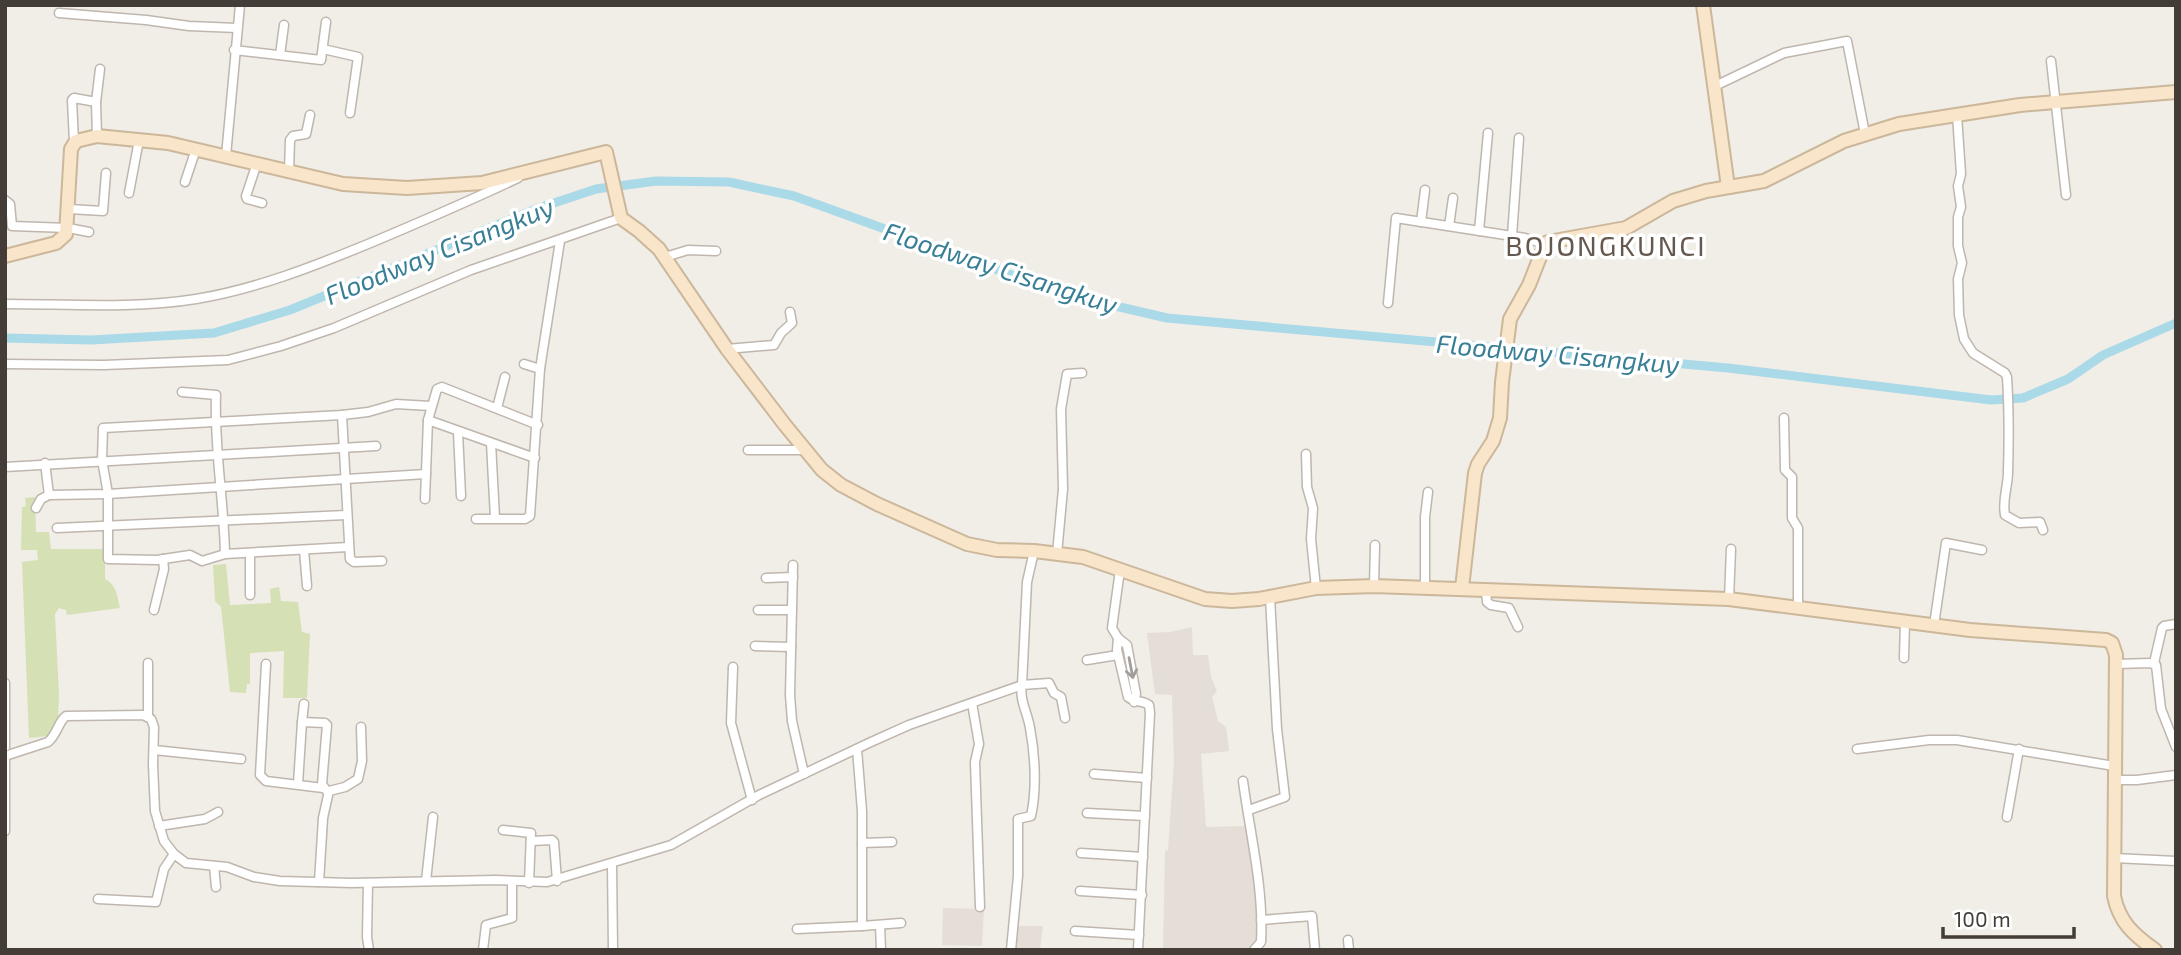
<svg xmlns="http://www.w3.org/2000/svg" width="2181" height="955" viewBox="0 0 2181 955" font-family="'Exo 2',sans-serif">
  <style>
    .residential { fill: #e5ded6 }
    .green { fill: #d5e1b4 }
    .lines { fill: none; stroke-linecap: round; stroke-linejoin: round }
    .stream { stroke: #aad9e8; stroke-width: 2.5 }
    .canal { stroke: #aad9e8; stroke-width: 9 }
    .street-casing { stroke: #bfb6ae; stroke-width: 11 }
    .secondary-casing { stroke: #ccb79b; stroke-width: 16 }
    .street { stroke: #fff; stroke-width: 8 }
    .secondary { stroke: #f8e5ca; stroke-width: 12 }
    .oneway { stroke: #a29e9b }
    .labels { text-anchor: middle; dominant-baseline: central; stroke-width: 7; stroke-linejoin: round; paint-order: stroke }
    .water-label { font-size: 26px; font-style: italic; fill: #387e95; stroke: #fff }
    .quarter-label { font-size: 28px; letter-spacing: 2px; fill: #65594f; stroke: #fff }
  </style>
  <rect width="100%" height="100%" fill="#f1ede7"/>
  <g class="residential">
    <path d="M1192 627 1193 655H1208L1211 677 1217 691 1212 697 1218 721 1226 727 1229 751 1201 754 1206 827 1247 826 1257 892 1260 941 1253 950H1163L1165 851 1168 850 1174 761 1172 695 1155 694 1147 633 1170 632Z"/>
    <path d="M943 908 984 909 982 946 942 945Z"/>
    <path d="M1010 926H1043L1040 950H1009Z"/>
  </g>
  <g class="green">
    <path d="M35 497 36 532H49L51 549H105V579C117 585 117 596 120 608L67 615 66 610 59 608 55 614 59 695 58 721 49 736 29 738 22 562 38 560 37 550H21L22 507 26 506 25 498Z"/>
    <path d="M226 564 230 605 271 603 270 589 279 587 281 601 298 602 302 632 310 634 307 698H283L284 651 250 653V684H247L246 693 230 692 221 607 215 601 213 565Z"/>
  </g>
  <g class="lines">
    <path class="stream" d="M5 949 10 950"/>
    <path class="canal" d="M5 338 91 340 214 333 290 310 536 209 596 189 656 181 729 182 794 196 1064 294 1167 318 1728 368 1991 400 2023 398 2068 379 2103 355 2176 323"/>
    <defs>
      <g id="street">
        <path d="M59 13 146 20 189 26 237 28"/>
        <path d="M323 49 358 57 350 113"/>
        <path d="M234 50 321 60 326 22"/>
        <path d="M280 55 284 25"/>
        <path d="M2051 61 2066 195"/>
        <path d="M1713 87 1784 53 1847 41 1865 134"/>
        <path d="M1957 115 1961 174 1958 186 1961 207 1958 217V246L1962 263 1958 279 1959 315 1964 339 1973 353 2005 373 2007 377C2009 409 2009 440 2008 472 2008 487 2002 499 2005 515L2019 523 2040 522 2043 530"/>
        <path d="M97 136 96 102 100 69"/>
        <path d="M74 142 72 100 74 98 96 102"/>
        <path d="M226 156 240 5"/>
        <path d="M257 163 246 196 247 199 262 203"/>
        <path d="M289 172 290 140 293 136 306 134 310 115"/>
        <path d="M185 182 196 149"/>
        <path d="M129 193 139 140"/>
        <path d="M5 200 10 204 12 226 68 228 89 232"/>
        <path d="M69 209 103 211 106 173"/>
        <path d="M1421 222 1425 190"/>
        <path d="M1449 226 1453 198"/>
        <path d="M1479 231 1488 133"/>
        <path d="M1512 236 1519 138"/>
        <path d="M665 257 688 250 716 251"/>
        <path d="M1388 303 1396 218 1525 238 1545 244"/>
        <path d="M5 304C68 304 134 309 196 299 256 289 312 267 368 244 418 223 469 201 518 178"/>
        <path d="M727 349 774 345 781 333 792 323 790 312"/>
        <path d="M5 364 104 365 228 360 281 346 334 328 471 270 621 218"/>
        <path d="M524 364 540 369"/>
        <path d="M182 392 216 395C214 449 224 501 225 554"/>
        <path d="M497 408 505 377"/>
        <path d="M342 415 350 559 354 562 382 561"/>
        <path d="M1784 418 1785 470 1792 477V518L1798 528V607"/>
        <path d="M428 420 437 389 442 387 538 425"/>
        <path d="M458 432 461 496"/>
        <path d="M491 443 495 518"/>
        <path d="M748 450H806"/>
        <path d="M1306 454 1307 487 1313 508 1311 539 1316 588"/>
        <path d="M45 463 49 495"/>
        <path d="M5 467 376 446"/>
        <path d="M425 499 428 420 535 458"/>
        <path d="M36 508 41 499 49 495 108 494 426 474"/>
        <path d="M476 519H525L530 516 540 369 560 241"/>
        <path d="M57 528 346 515"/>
        <path d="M348 547 225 554 202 561 190 555 157 560 108 559V494L102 460 103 428 342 415 368 412 396 404 430 406"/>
        <path d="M304 550 307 586"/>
        <path d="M250 553V595"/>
        <path d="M1057 554 1063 489 1061 409 1067 374 1082 373"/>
        <path d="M793 565 790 695 792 721 804 774"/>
        <path d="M1120 570 1112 628 1118 638 1127 645 1136 694 1134 702"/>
        <path d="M766 578 793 577"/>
        <path d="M1374 586 1375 545"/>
        <path d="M1425 587V517L1428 492"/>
        <path d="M1486 590 1487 602 1491 605 1509 608 1518 627"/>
        <path d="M1729 599 1731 549"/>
        <path d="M154 610 164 569 163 559"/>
        <path d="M758 610H792"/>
        <path d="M1934 625 1946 543 1982 550"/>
        <path d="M1118 638 1117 650 1128 697C1135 703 1143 700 1149 705L1150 713 1138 950"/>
        <path d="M755 646 791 647"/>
        <path d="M1904 658 1905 621"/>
        <path d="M1087 660 1118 655"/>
        <path d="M2154 663 2162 628 2164 626 2176 624"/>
        <path d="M266 664 260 775 266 781 323 788"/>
        <path d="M2116 664 2150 663 2156 665 2161 709 2176 747"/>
        <path d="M733 667 731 723 752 800"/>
        <path d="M5 683V747"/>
        <path d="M972 703 979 744 975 762 980 907"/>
        <path d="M148 717V663"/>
        <path d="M302 722 304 704"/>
        <path d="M1857 749 1929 740H1957L2114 766"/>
        <path d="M154 750 241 759"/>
        <path d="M5 756 48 742C57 735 58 722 66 716L143 715 151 719 154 727 153 764 155 811 164 841 174 854 186 863 227 867 254 877 280 881 352 883 495 880 547 882 671 845 759 795 871 742 909 725 1022 685 1027 582 1034 551"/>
        <path d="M5 760V831"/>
        <path d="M1094 774 1147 778"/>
        <path d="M2114 780H2137L2176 775"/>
        <path d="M1243 781C1250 834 1264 888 1261 942L1254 950"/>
        <path d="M298 784 302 722 325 723 327 725 322 784 326 790"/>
        <path d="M1249 810 1285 797 1277 729 1270 597"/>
        <path d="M1087 813 1145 816"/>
        <path d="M2007 817 2019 749"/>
        <path d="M159 826 205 819 218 812"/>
        <path d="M503 830 531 833 529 883"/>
        <path d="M532 841 552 840 554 842 557 881"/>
        <path d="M862 843 892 842"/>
        <path d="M1081 853 1143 857"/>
        <path d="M2114 858 2176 861"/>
        <path d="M612 864 613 950"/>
        <path d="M214 866 216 887"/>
        <path d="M426 881 433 817"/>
        <path d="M319 882 323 818 329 791 345 787 358 779 362 761 361 727"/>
        <path d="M368 883 367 937 369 950"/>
        <path d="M1080 891 1142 895"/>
        <path d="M98 899 156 902 164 869 174 854"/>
        <path d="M1261 920 1312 916 1315 950"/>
        <path d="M880 925 881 950"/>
        <path d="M862 926 901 923"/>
        <path d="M797 929 862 926V811L857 749"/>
        <path d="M1075 931 1139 935"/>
        <path d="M1348 940 1349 950"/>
        <path d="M483 950 486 925 512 918V881"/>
        <path d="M1011 950 1018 876V819L1031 816C1037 789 1035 755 1030 728 1028 714 1019 700 1022 685L1049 683 1054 693 1061 697 1065 718"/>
      </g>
      <g id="secondary">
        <path d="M1703 5 1728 187"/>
        <path d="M5 256 56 243 66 234 71 149 76 141 97 136 168 143 343 184 407 188 482 183 606 152 621 218 639 231 659 249 727 349 785 425 822 470 841 485 877 504 967 544 997 550 1034 551 1083 557 1205 599 1232 601 1259 599 1316 588 1374 586 1729 599 1970 630 2106 640 2112 643 2116 655 2114 896C2119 922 2134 935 2155 950"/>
        <path d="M1462 588 1475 473 1478 464 1493 441 1500 418 1502 382 1510 319 1529 285 1545 244 1548 242 1626 228 1673 201 1706 191 1764 181 1844 141 1899 124 2020 105 2176 92"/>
      </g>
    </defs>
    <use href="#street" class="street-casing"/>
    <use href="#secondary" class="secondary-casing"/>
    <use href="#street" class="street"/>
    <use href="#secondary" class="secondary"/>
  </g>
  <defs><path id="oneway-shaft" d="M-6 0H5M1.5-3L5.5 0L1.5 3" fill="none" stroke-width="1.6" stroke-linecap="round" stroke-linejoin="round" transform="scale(1.75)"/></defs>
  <use class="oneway" href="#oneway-shaft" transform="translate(1131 668) rotate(79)"/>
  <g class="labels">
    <g class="water-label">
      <text transform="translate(439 250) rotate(-22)">Floodway Cisangkuy</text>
      <text transform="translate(1001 267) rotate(18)">Floodway Cisangkuy</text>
      <text transform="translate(1558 353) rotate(5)">Floodway Cisangkuy</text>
    </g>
    <g class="quarter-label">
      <text x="1606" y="245">BOJONGKUNCI</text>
    </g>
  </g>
  <rect width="2181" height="955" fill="none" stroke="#443d37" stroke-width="14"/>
  <path d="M1943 927v10h131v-10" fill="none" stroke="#443d37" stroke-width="3.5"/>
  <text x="1954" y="927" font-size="21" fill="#443d37" stroke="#ffffff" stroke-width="5" paint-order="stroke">100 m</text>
</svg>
